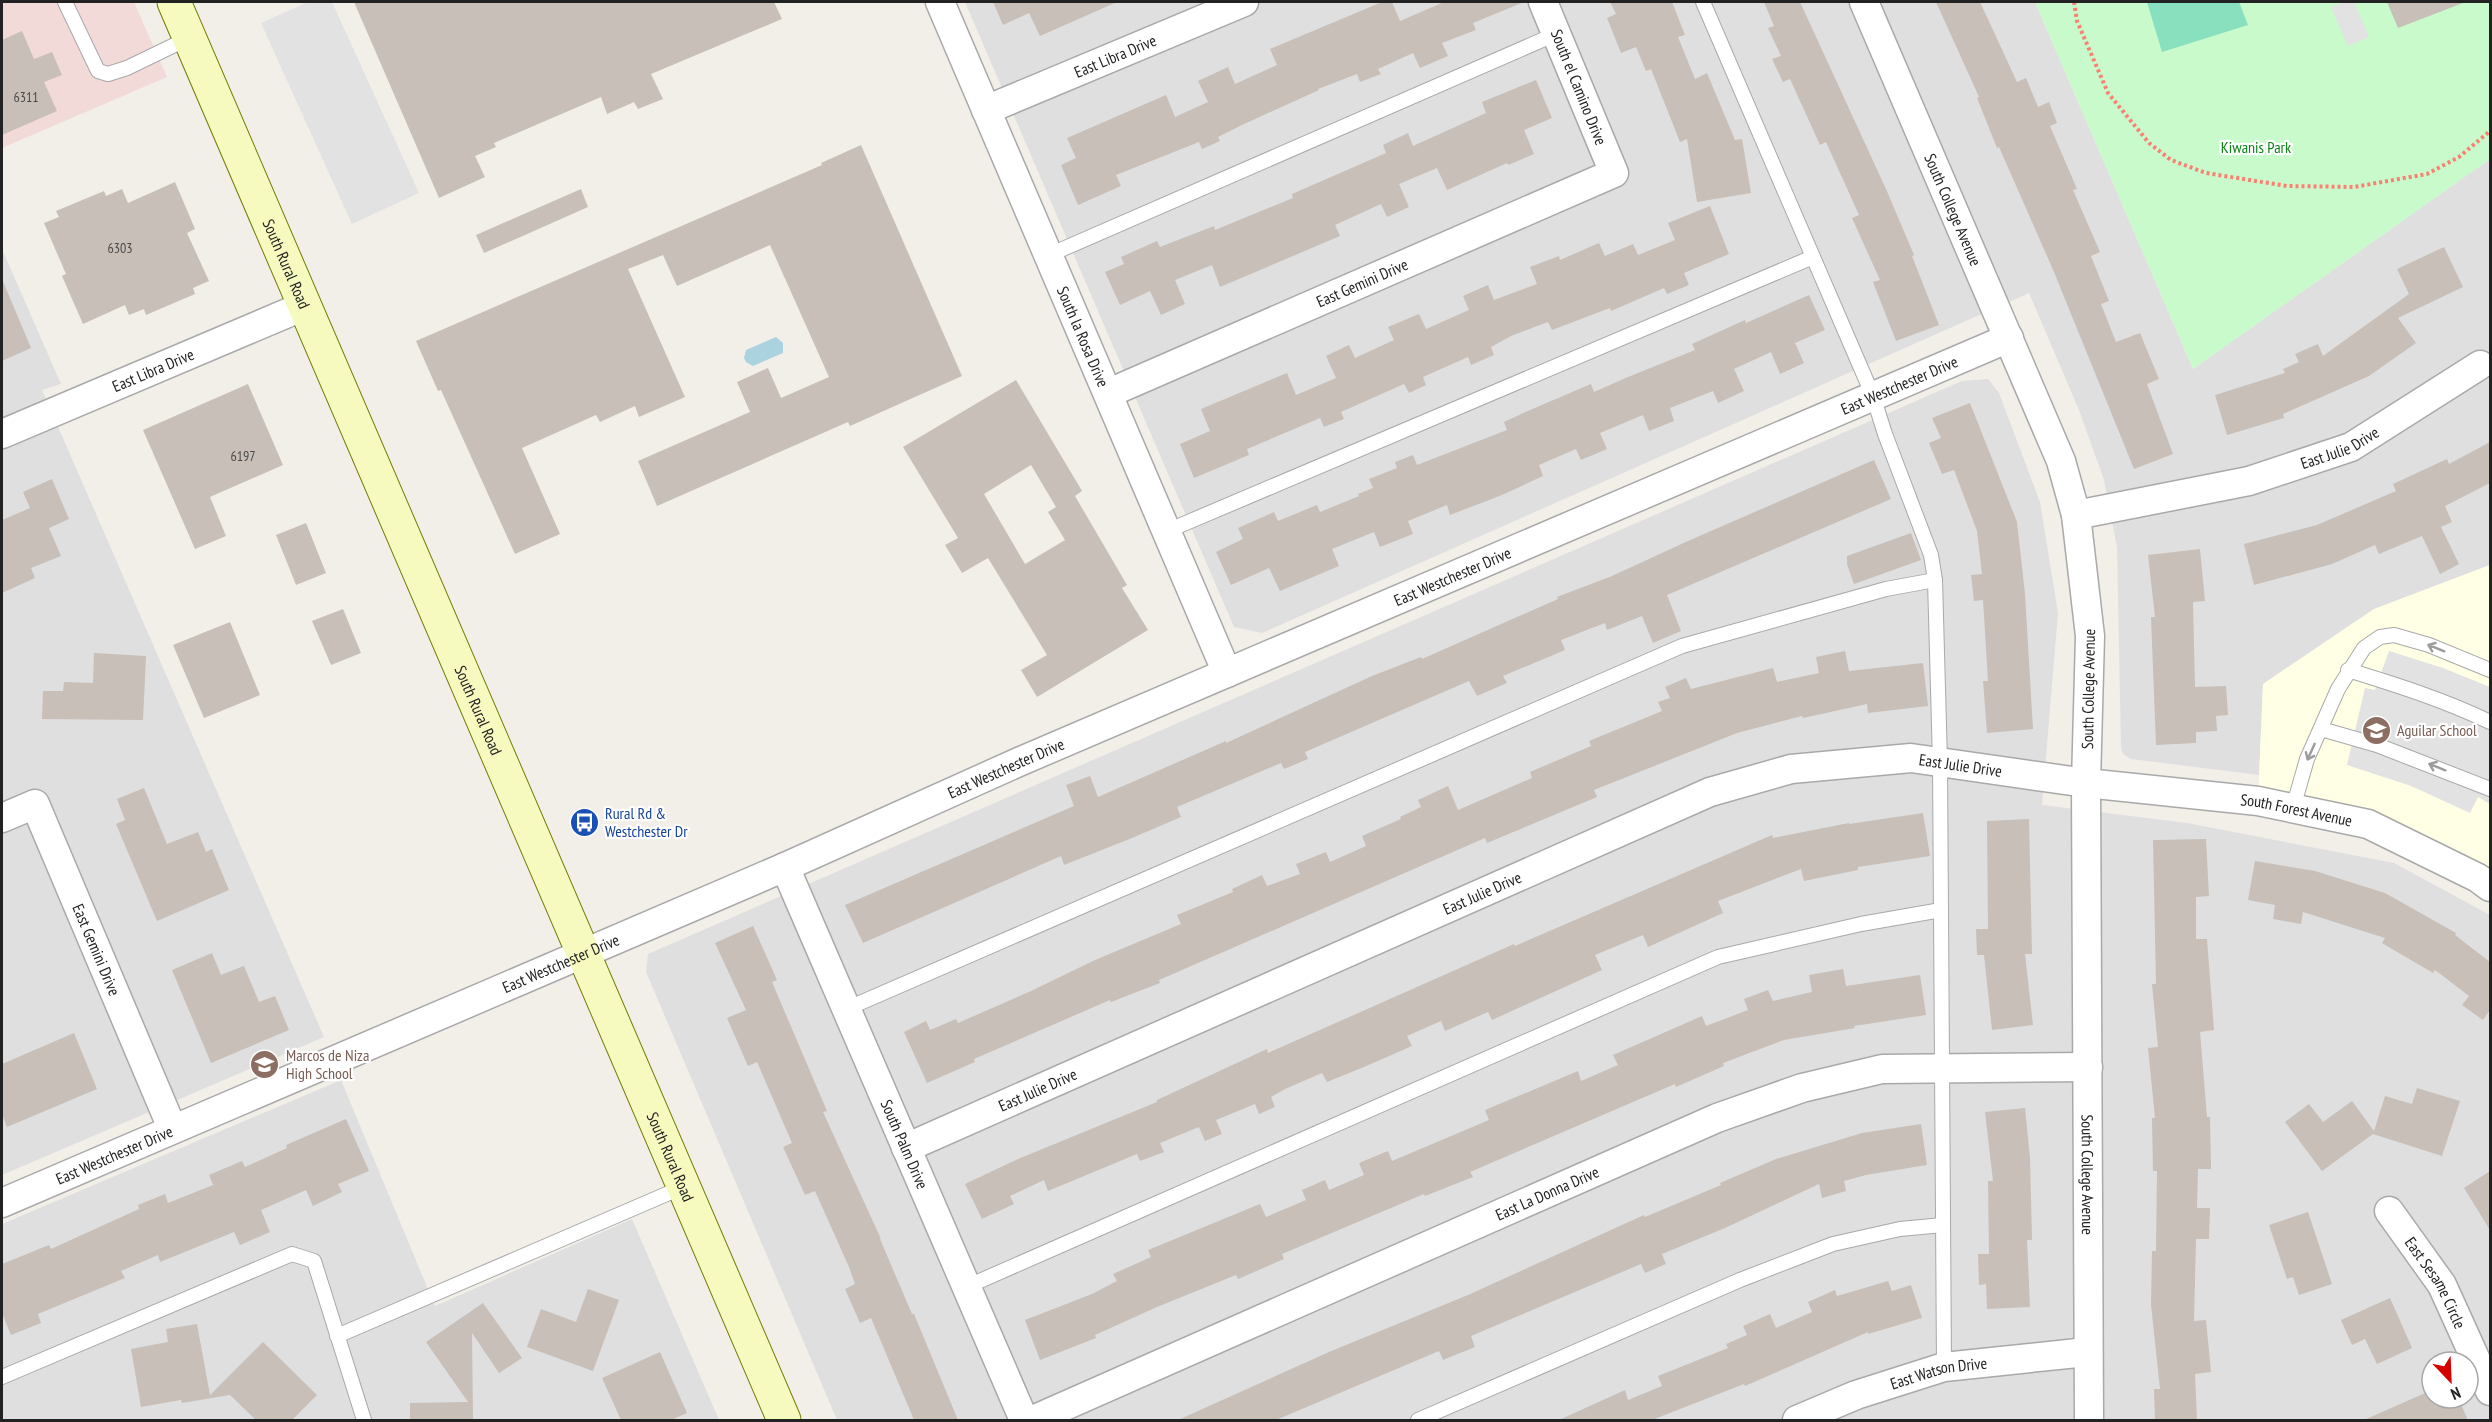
<svg xmlns="http://www.w3.org/2000/svg" width="2492" height="1422" viewBox="0 0 2492 1422" font-family="'PT Sans Narrow',sans-serif">
  <style>
    .residential { fill: #e0dfdf; fill-rule: evenodd }
    .commercial { fill: #f2dad9 }
    .education { fill: #ffffe5 }
    .park { fill: #c8facc }
    .pitch { fill: #88e0be }
    .parking { fill: #e2e2e2 }
    .water { fill: #aad3df }
    .building { fill: #c7bfb8; fill-rule: evenodd }
    .lines { fill: none; stroke-linecap: round; stroke-linejoin: round }
    .lane-casing { stroke: #a9a9a9; stroke-width: 16 }
    .street-casing { stroke: #a9a9a9; stroke-width: 31 }
    .secondary-casing { stroke: #707d05; stroke-width: 35 }
    .path { stroke: #fa8072; stroke-width: 4; stroke-dasharray: 3 3; stroke-linecap: butt }
    .lane { stroke: #fff; stroke-width: 14 }
    .street { stroke: #fff; stroke-width: 28 }
    .secondary { stroke: #f7fabf; stroke-width: 33 }
    .oneway { stroke: #9c9c9c }
    .labels { text-anchor: middle; dominant-baseline: central; stroke-width: 4.5; stroke-linejoin: round; paint-order: stroke }
    .number-label { font-size: 14px; fill: #4b4948 }
    .street-label { font-size: 16px; fill: #222; stroke: #fff }
    .park-label { font-size: 16px; fill: #0c8416; stroke: #fff }
    .education-label { font-size: 16px; fill: #785e54; stroke: #fff; text-anchor: start }
    .transit-label { font-size: 16px; fill: #164399; stroke: #fff; text-anchor: start }
  </style>
  <rect width="100%" height="100%" fill="#f2efe9"/>
  <g class="residential">
    <path d="M965 2H2035L2193 369 2490 159V565L2374 609 2263 684 2259 775 2131 759 2123 754 2121 748 2117 547 2104 480 2079 410 2029 293 1262 633 1234 627Z"/>
    <path d="M2 249 61 384 42 390 324 1037 2 1175Z"/>
    <path d="M1988 379 1999 393 2040 502 2058 613 2042 805 2187 823 2394 863 2490 915V1420H837L646 972 648 954 1962 381ZM2432 1362H2468V1398H2432Z"/>
    <path d="M341 1080 435 1306 632 1219 719 1420H2V1224Z"/>
  </g>
  <path class="commercial" d="M2 2H134L167 77 2 148Z"/>
  <path class="education" d="M2490 565V887L2368 824 2258 801 2263 684 2374 609Z"/>
  <path class="park" d="M2035 2H2490V159L2193 369Z"/>
  <path class="pitch" d="M2147 2H2239L2248 25 2162 52Z"/>
  <g class="parking">
    <path d="M308 2H332L419 193 352 224 261 23Z"/>
    <path d="M2345 2H2354L2369 37 2348 46 2331 7Z"/>
    <path d="M2389 651 2443 668 2490 687V804L2478 797 2470 813 2411 786 2347 765 2365 688 2375 690Z"/>
  </g>
  <path class="water" d="M776 337 783 343V353L753 366 746 362 744 358 746 350Z"/>
  <g class="building">
    <path d="M354 2H774L782 19 651 74 663 99 638 109 634 102 607 114 601 97 494 143 496 147 475 156 485 177 439 198Z"/>
    <path d="M993 2H1117L1040 36 1029 13 1003 25Z"/>
    <path d="M1382 2H1392L1400 21 1444 2H1524L1473 23 1476 30 1442 43 1448 56 1420 68 1413 53 1378 69 1381 74 1360 82 1357 74 1318 89 1319 90 1242 125 1218 137 1220 141 1202 149 1199 142 1116 175 1121 186 1078 205 1061 165 1076 158 1067 138 1166 95 1175 117 1208 102 1198 81 1228 67 1235 84 1277 65 1270 49Z"/>
    <path d="M1610 2H1672L1685 35 1678 37 1695 79 1707 73 1735 140 1742 139 1751 193 1697 202 1687 139 1680 142 1651 69 1646 71 1636 47 1621 53 1607 18 1616 14Z"/>
    <path d="M1764 2H1800L1886 189 1914 255 1912 256 1939 325 1896 341 1873 282 1880 280 1852 218 1859 215 1826 142 1820 145 1790 79 1783 82 1772 59 1781 56 1768 28 1774 26Z"/>
    <path d="M1936 2H1980L2017 82 2026 78 2038 107 2049 102 2057 123 2050 126 2077 189 2073 190 2100 252 2091 256 2109 301 2101 304 2116 342 2140 333 2159 379 2147 384 2173 454 2134 469 2054 272 1999 147 1997 148 1977 98 1979 97Z"/>
    <path d="M2387 2H2463V3L2398 28Z"/>
    <path d="M22 31 34 59 52 52 62 75 44 82 57 111 2 135V40Z"/>
    <path d="M1536 80 1552 118 1524 130 1534 154 1508 165 1507 163 1447 190 1437 168 1399 184 1409 207 1387 217 1381 204 1335 225 1340 236 1220 287 1212 265 1175 280 1185 304 1161 315 1150 291 1120 305 1105 272 1124 264 1121 257 1157 241 1160 247 1214 226 1215 230 1293 198 1292 194 1386 153 1383 145 1408 133 1413 146 1486 113 1482 102Z"/>
    <path d="M861 145 962 376 850 426 848 422 657 506 638 461 750 412 737 382 768 368 781 398 829 377 770 245 677 286 663 255 628 269 685 397 639 417 635 406 600 422 596 415 522 448 560 534 515 554 441 390 438 391 416 341 822 165 821 163Z"/>
    <path d="M175 182 195 229 187 233 209 281 193 288 195 294 146 315 144 309 129 315 125 305 83 324 62 276 66 274 44 223 59 217 56 211 104 191 106 196 122 189 128 203Z"/>
    <path d="M581 189 588 207 484 253 476 235Z"/>
    <path d="M1710 206 1729 254 1684 273 1689 285 1667 294 1664 288 1611 311 1610 308 1552 330 1548 322 1511 336 1491 347 1494 355 1471 365 1468 357 1423 377 1426 385 1409 393 1404 384 1341 412 1344 419 1324 427 1320 418 1247 449 1249 455 1194 478 1180 444 1210 431 1201 409 1287 373 1296 395 1336 378 1326 356 1349 345 1355 358 1394 340 1388 327 1419 314 1426 329 1469 310 1463 296 1488 285 1494 300 1537 284 1530 267 1559 256 1560 260 1599 243 1605 256 1633 244 1638 255 1675 240 1668 223Z"/>
    <path d="M2444 247 2463 287 2398 318 2416 343 2369 376 2283 414 2284 418 2227 435 2215 395 2285 373 2283 369 2299 362 2295 354 2318 344 2323 356 2409 294 2397 269Z"/>
    <path d="M2 279 31 348 2 361Z"/>
    <path d="M1809 295 1825 330 1795 343 1804 363 1780 374 1771 352 1734 369 1744 391 1718 403 1713 391 1670 408 1674 421 1649 431 1643 415 1600 433 1607 449 1581 460 1576 449 1539 465 1543 476 1502 495 1450 515 1447 505 1408 521 1413 534 1380 547 1374 532 1332 549 1339 566 1280 591 1269 568 1231 585 1216 552 1243 539 1238 528 1274 512 1278 521 1317 505 1320 512 1359 496 1358 494 1373 488 1369 479 1397 468 1395 462 1413 455 1417 465 1507 430 1504 422 1530 410 1591 384 1594 392 1628 377 1695 350 1692 344 1745 320 1746 323Z"/>
    <path d="M1016 380 1082 491 1075 496 1127 585 1122 588 1148 630 1037 697 1021 670 1047 655 988 558 962 573 945 545 958 538 903 447ZM1031 465 1056 507 1048 512 1065 540 1025 564 984 494Z"/>
    <path d="M248 384 283 465 210 497 226 536 195 549 143 430Z"/>
    <path d="M1970 403 2017 522 2025 594 2033 729 1987 733 1983 681H1988L1983 600 1974 601 1971 575 1982 574 1977 531 1954 470 1942 474 1929 443 1941 438 1932 418Z"/>
    <path d="M2490 442V483L2445 506 2452 522 2441 527 2459 564 2440 574 2422 536 2379 554 2375 545 2332 564 2254 585 2244 544 2317 525 2396 491 2393 484 2447 459 2449 464Z"/>
    <path d="M1874 460 1891 499 1667 595 1681 631 1653 643 1642 616 1607 630 1605 623 1561 640 1565 650 1503 676 1507 683 1477 696 1469 681 1305 752 1308 759 1284 769 1281 763 1177 807 1181 817 1132 838 1064 865 1061 856 863 943 845 905 1074 806 1066 785 1090 776 1098 797 1226 741V743L1372 676 1421 657 1422 659 1558 599 1557 597 1612 576 1688 541Z"/>
    <path d="M52 479 69 519 49 528 61 556 31 568 35 578 2 593V520L30 508 23 492Z"/>
    <path d="M306 523 326 573 296 585 276 535Z"/>
    <path d="M1911 533 1921 560 1854 584 1847 564V556Z"/>
    <path d="M2200 549 2205 601 2193 602 2195 687 2226 686 2228 715 2216 716 2217 731 2196 732V743L2156 745 2151 617H2155L2148 555Z"/>
    <path d="M343 609 361 653 331 665 312 621Z"/>
    <path d="M230 622 260 695 204 718 173 645Z"/>
    <path d="M1845 651 1849 671 1923 663 1928 706 1868 713 1867 704 1803 718 1802 716 1737 733 1594 790 1597 797 1487 843 1485 838 1159 980 1160 983 1111 1002 1110 1000 974 1059 975 1062 927 1083 904 1032 926 1021 930 1030 956 1019 958 1023 1031 991 1095 960 1181 924 1177 915 1233 892 1232 889 1262 875 1267 886 1300 874 1296 864 1326 852 1330 862 1366 846 1362 836 1401 819 1400 817 1421 807 1418 800 1448 786 1458 810 1532 778 1530 772 1591 746 1589 741 1662 711 1658 702 1670 698 1665 687 1686 678 1691 689 1773 668 1777 682 1819 673 1816 657Z"/>
    <path d="M94 653 146 656 143 720 42 719 43 691H63L64 682 93 683Z"/>
    <path d="M144 788 167 844 198 832 206 852 212 849 229 890 157 921 116 824 125 820 117 799Z"/>
    <path d="M1923 813 1930 856 1858 867V870L1804 881 1801 869 1718 901 1723 913 1648 947 1643 935 1595 955 1602 970 1492 1020 1488 1012 1445 1031 1441 1021 1407 1036 1412 1046 1364 1067 1327 1082 1322 1073 1285 1089 1271 1097 1275 1107 1259 1114 1255 1104 1216 1120 1222 1134 1205 1141 1199 1127 1160 1143 1164 1152 1140 1161 1137 1154 1048 1191 1044 1180 1010 1196 1014 1204 982 1219 965 1184 1018 1159 1157 1102V1100L1267 1049 1268 1053 1514 944 1515 946 1772 835 1773 838 1849 823V824Z"/>
    <path d="M2029 819 2032 954H2025L2033 1025 1992 1030 1984 955H1977L1976 929H1988L1987 821Z"/>
    <path d="M2206 839 2209 896 2196 897V939H2207L2214 1030 2200 1032 2207 1117H2210L2211 1169H2198L2197 1208H2210L2209 1239H2196L2194 1321 2206 1320 2211 1372 2195 1374 2197 1420H2155L2154 1389H2160L2151 1305 2152 1251H2156L2157 1171H2153L2152 1118H2155L2148 1048 2158 1047 2152 984H2156L2153 840Z"/>
    <path d="M2255 861 2315 871 2385 893 2456 933 2455 935 2490 962V1010L2483 1020 2462 1005 2469 996 2435 970 2433 973 2382 943 2385 938 2303 912 2301 924 2273 919 2275 905 2248 900Z"/>
    <path d="M753 926 777 980 772 982 827 1111 823 1112 881 1239H880L912 1314H914L958 1420H914L871 1318 860 1323 845 1289 855 1284 849 1267 815 1191 805 1195 783 1147 792 1143 757 1062 748 1066 727 1018 746 1010 715 943Z"/>
    <path d="M212 953 221 975 244 966 259 1002 275 996 289 1030 211 1063 172 970Z"/>
    <path d="M1843 969 1846 986 1920 975 1926 1015 1854 1026 1855 1028 1784 1040 1723 1063 1724 1066 1676 1087 1675 1084 1470 1172 1473 1177 1425 1196 1424 1194 1282 1254 1284 1259 1238 1279 1236 1275 1157 1307 1095 1335 1096 1338 1040 1360 1025 1320 1092 1294 1117 1281 1113 1274 1151 1257 1148 1250 1260 1204 1266 1217 1306 1200 1302 1190 1325 1180 1329 1190 1364 1175 1359 1163 1388 1151 1392 1161 1489 1120 1485 1110 1578 1071 1581 1081 1618 1065 1613 1055 1702 1016 1706 1026 1748 1010 1744 999 1768 990 1773 1001 1812 992 1809 975Z"/>
    <path d="M74 1033 97 1089 7 1127 2 1114V1064Z"/>
    <path d="M2417 1088 2460 1101 2442 1156 2373 1134 2322 1171 2285 1122 2309 1104 2323 1122 2352 1101 2374 1131 2385 1096 2412 1104Z"/>
    <path d="M2025 1108 2030 1158 2032 1240H2027L2030 1307 1987 1309 1986 1284 1979 1285 1978 1254H1989L1988 1181H1993L1985 1112Z"/>
    <path d="M346 1119 369 1171 338 1184 342 1192 313 1206 306 1190 261 1210 270 1232 240 1245 234 1232 160 1262 158 1255 121 1271 125 1278 38 1314 41 1323 11 1335 2 1313V1264L49 1245 51 1249 139 1209 138 1205 165 1194 168 1203 213 1185 209 1175 242 1161 245 1167 287 1148 286 1145Z"/>
    <path d="M1921 1124 1927 1165 1866 1175 1844 1181 1846 1191 1822 1198 1819 1184 1725 1228 1662 1254 1666 1264 1645 1273 1641 1264 1471 1336 1475 1347 1443 1360 1439 1351 1276 1420H1178L1329 1352 1468 1295 1644 1215 1645 1217 1721 1185 1720 1183 1776 1159 1862 1133Z"/>
    <path d="M2490 1171V1230L2464 1188Z"/>
    <path d="M2308 1212 2332 1284 2299 1295 2293 1277 2287 1279 2269 1225Z"/>
    <path d="M1888 1281 1892 1291 1911 1285 1922 1318 1868 1334V1332L1745 1386 1744 1384 1652 1420H1559L1625 1390 1628 1400 1662 1386 1658 1376 1728 1348 1726 1344 1747 1335 1743 1326 1770 1314 1776 1328 1812 1312 1808 1302 1835 1290 1837 1296Z"/>
    <path d="M588 1289 619 1300 593 1371 527 1347 541 1309 576 1322Z"/>
    <path d="M2390 1298 2412 1348 2377 1364 2365 1339 2352 1345 2341 1320Z"/>
    <path d="M483 1303 522 1358 499 1373 472 1333 473 1420H410V1403L468 1402 426 1342Z"/>
    <path d="M197 1324 210 1395 263 1342 317 1395 292 1420H256L230 1395 182 1403 181 1400 141 1407 131 1349 168 1342 166 1329Z"/>
    <path d="M660 1352 687 1413 671 1420H621L602 1378Z"/>
    <path d="M2432 1390V1398H2458L2468 1420H2364Z"/>
  </g>
  <g class="lines">
    <defs>
      <g id="lane">
        <path d="M65 2 98 71 108 74 127 68 189 38"/>
        <path d="M1703 2 1873 396 1885 434 1931 555 1935 580 1940 762 1944 1367"/>
        <path d="M1049 255 1556 34"/>
        <path d="M1167 531 1813 257"/>
        <path d="M2348 670C2397 685 2444 700 2490 722"/>
        <path d="M2321 729 2377 745 2490 789"/>
        <path d="M2293 808 2307 759 2338 689 2364 648 2380 637 2394 635 2429 645 2490 670"/>
        <path d="M846 1009 1682 646 1886 589 1935 580"/>
        <path d="M966 1287 1718 957 1861 924 1941 910"/>
        <path d="M337 1336 683 1187"/>
        <path d="M2 1377 292 1254 314 1261 364 1420"/>
        <path d="M1418 1420 1740 1280 1833 1244 1900 1229 1943 1225"/>
      </g>
      <g id="street">
        <path id="s1" d="M940 2 1227 673"/>
        <path id="s2" d="M1864 2 2061 461 2076 515 2090 636 2086 783 2089 1420"/>
        <path id="s3" d="M986 110 1244 2"/>
        <path id="s4" d="M1109 393 1614 173 1543 2"/>
        <path id="s5" d="M2 434 304 306"/>
        <path id="s6" d="M2076 515 2249 481 2351 447 2480 365"/>
        <path id="s7" d="M2 818 35 804 172 1128"/>
        <path id="s8" d="M785 867 1024 1420"/>
        <path id="s9" d="M906 1148 1710 792 1791 769 1911 758 2086 783 2258 801 2368 824 2478 878 2490 887"/>
        <path id="s10" d="M2 1203 785 867 1021 761 2009 338"/>
        <path id="s11" d="M2389 1211 2442 1285 2490 1391"/>
        <path id="s12" d="M1033 1420 1717 1118 1802 1088 1882 1069 2088 1067"/>
        <path id="s13" d="M1797 1420 1856 1395 1944 1367 2087 1352"/>
      </g>
      <g id="secondary">
        <path id="s14" d="M174 2 784 1420"/>
      </g>
    </defs>
    <use href="#lane" class="lane-casing"/>
    <use href="#street" class="street-casing"/>
    <use href="#secondary" class="secondary-casing"/>
    <path class="path" d="M2074 2 2077 21 2108 93 2149 143 2171 160 2206 173 2287 186 2354 187 2427 174 2459 157 2490 131"/>
    <use href="#lane" class="lane"/>
    <use href="#street" class="street"/>
    <use href="#secondary" class="secondary"/>
  </g>
  <defs><path id="oneway-shaft" d="M-6 0H5M1.5-3L5.5 0L1.5 3" fill="none" stroke-width="1.6" stroke-linecap="round" stroke-linejoin="round" transform="scale(1.5)"/></defs>
  <g class="oneway">
    <use href="#oneway-shaft" transform="translate(2436 648) rotate(-158)"/>
    <use href="#oneway-shaft" transform="translate(2311 752) rotate(114)"/>
    <use href="#oneway-shaft" transform="translate(2437 767) rotate(-158)"/>
  </g>
  <defs>
    <symbol id="school-disc" viewBox="-11 -11 22 22"><circle r="9.5" fill="#8d6e63" stroke="#fff"/><path d="M0-5L7-2L0 1L-7-2ZM-4 1L0 2.5L4 1V4Q0 6-4 4Z" fill="#fff"/></symbol>
    <symbol id="bus-disc" viewBox="-11 -11 22 22"><circle r="9.5" fill="#1a4fb4" stroke="#fff"/><path d="M-5-6H5V4H4V6H2V4H-2V6H-4V4H-5ZM-3.5-4V0h7V-4ZM-3.5 1.2v1.5H-2V1.2ZM2 1.2v1.5H3.5V1.2Z" fill="#fff"/></symbol>
  </defs>
  <g fill-rule="evenodd">
    <use href="#school-disc" x="2360" y="714" width="33" height="33"/>
    <use href="#bus-disc" x="568" y="806" width="33" height="33"/>
    <use href="#school-disc" x="248" y="1048" width="33" height="33"/>
  </g>
  <g class="labels">
    <g class="number-label">
      <text x="26" y="97">6311</text>
      <text x="120" y="248">6303</text>
      <text x="243" y="456">6197</text>
    </g>
    <g class="street-label">
      <text stroke="none"><textPath href="#s3" startOffset="140">East Libra Drive</textPath></text>
      <text transform="translate(1579 87) rotate(68)">South el Camino Drive</text>
      <text stroke="none"><textPath href="#s2" startOffset="226">South College Avenue</textPath></text>
      <text stroke="none"><textPath href="#s14" startOffset="285">South Rural Road</textPath></text>
      <text stroke="none"><textPath href="#s4" startOffset="276">East Gemini Drive</textPath></text>
      <text stroke="none"><textPath href="#s1" startOffset="364">South la Rosa Drive</textPath></text>
      <text stroke="none"><textPath href="#s5" startOffset="164">East Libra Drive</textPath></text>
      <text stroke="none"><textPath href="#s10" startOffset="2066">East Westchester Drive</textPath></text>
      <text stroke="none"><textPath href="#s6" startOffset="273">East Julie Drive</textPath></text>
      <text stroke="none"><textPath href="#s10" startOffset="1580">East Westchester Drive</textPath></text>
      <text transform="translate(2088 689) rotate(-89)">South College Avenue</text>
      <text stroke="none"><textPath href="#s14" startOffset="771">South Rural Road</textPath></text>
      <text stroke="none"><textPath href="#s9" startOffset="1134">East Julie Drive</textPath></text>
      <text stroke="none"><textPath href="#s10" startOffset="1094">East Westchester Drive</textPath></text>
      <text stroke="none"><textPath href="#s9" startOffset="1473">South Forest Avenue</textPath></text>
      <text stroke="none"><textPath href="#s9" startOffset="630">East Julie Drive</textPath></text>
      <text stroke="none"><textPath href="#s7" startOffset="194">East Gemini Drive</textPath></text>
      <text stroke="none"><textPath href="#s10" startOffset="608">East Westchester Drive</textPath></text>
      <text stroke="none"><textPath href="#s9" startOffset="144">East Julie Drive</textPath></text>
      <text stroke="none"><textPath href="#s8" startOffset="302">South Palm Drive</textPath></text>
      <text stroke="none"><textPath href="#s10" startOffset="122">East Westchester Drive</textPath></text>
      <text stroke="none"><textPath href="#s14" startOffset="1257">South Rural Road</textPath></text>
      <text stroke="none"><textPath href="#s2" startOffset="1216">South College Avenue</textPath></text>
      <text stroke="none"><textPath href="#s12" startOffset="562">East La Donna Drive</textPath></text>
      <text stroke="none"><textPath href="#s11" startOffset="86">East Sesame Circle</textPath></text>
      <text stroke="none"><textPath href="#s13" startOffset="150">East Watson Drive</textPath></text>
    </g>
    <g class="park-label">
      <text x="2256" y="147">Kiwanis Park</text>
    </g>
    <g class="education-label">
      <text x="2397" y="730">Aguilar School</text>
      <text x="286" y="1055">Marcos de Niza<tspan x="286" dy="18">High School</tspan></text>
    </g>
    <g class="transit-label">
      <text x="605" y="813">Rural Rd &amp;<tspan x="605" dy="18">Westchester Dr</tspan></text>
    </g>
  </g>
  <rect width="2492" height="1422" fill="none" stroke="#222222" stroke-width="6"/>
  <g transform="translate(2450 1380) rotate(157)"><circle r="28" fill="#ffffff" stroke="#a7a7a7" stroke-width="1.5"/>
  <path d="M0-4.5L10 22L0 15L-10 22Z" fill="#d40000"/>
  <text y="-9" font-size="16" font-weight="bold" text-anchor="middle" fill="#222222">N</text>
  </g>
</svg>
